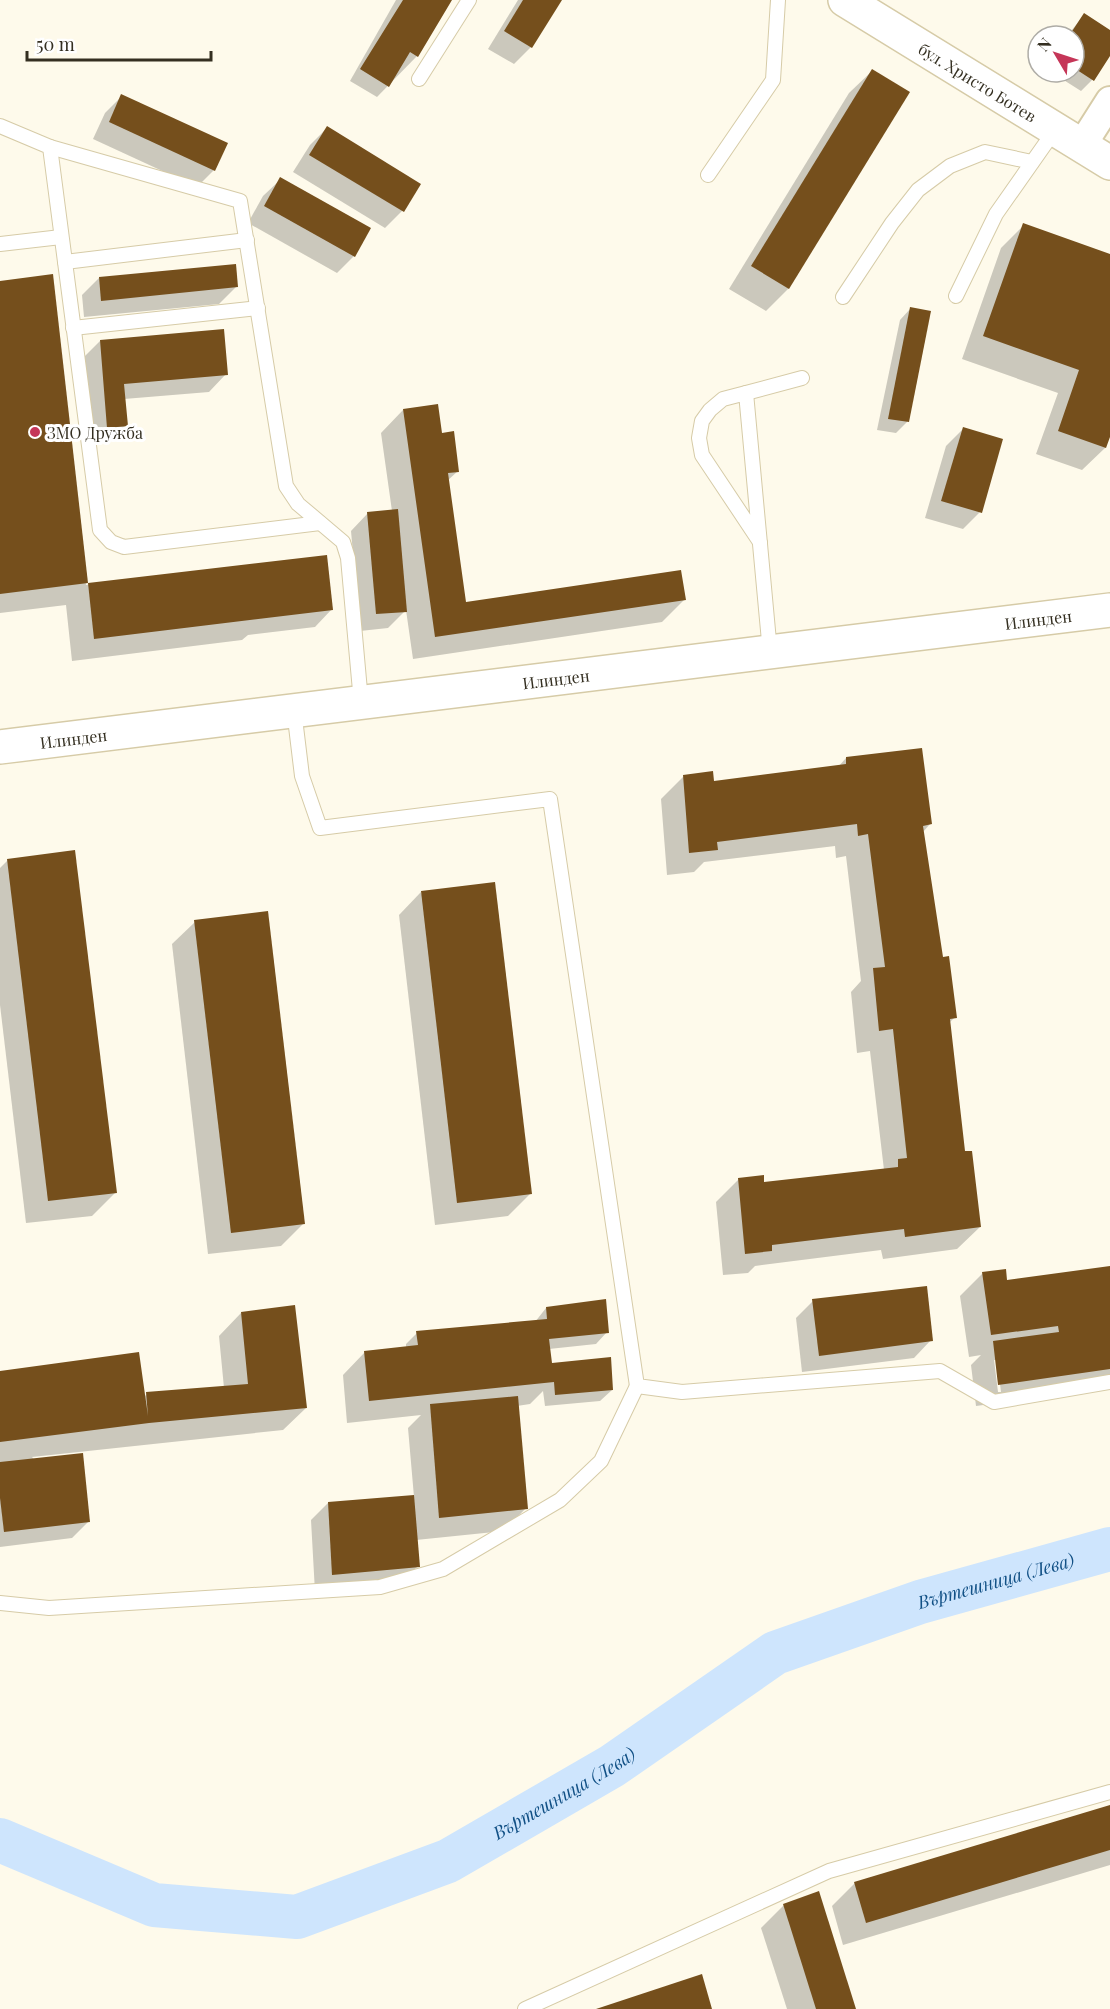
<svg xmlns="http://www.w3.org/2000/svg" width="1110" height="2009" viewBox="0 0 1110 2009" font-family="'Playfair Display',serif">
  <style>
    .shadow { fill: #0003; fill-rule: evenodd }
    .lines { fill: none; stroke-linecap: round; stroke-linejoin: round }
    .river { stroke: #cee5fd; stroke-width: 44 }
    .building { fill: #754f1c }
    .service-casing { stroke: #d6cba7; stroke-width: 16 }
    .minor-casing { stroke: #d6cba7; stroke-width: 32 }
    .tertiary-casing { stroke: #d6cba7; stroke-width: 36 }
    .service { stroke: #fff; stroke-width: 14 }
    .minor { stroke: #fff; stroke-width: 28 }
    .tertiary { stroke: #fff; stroke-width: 33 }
    .poi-dot { fill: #c53658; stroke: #fff; stroke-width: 2 }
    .labels { text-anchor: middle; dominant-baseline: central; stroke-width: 6; stroke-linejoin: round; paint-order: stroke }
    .street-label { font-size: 16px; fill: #342f21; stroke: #fff }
    .poi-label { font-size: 16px; fill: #342f21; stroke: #fff; text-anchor: start }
    .water-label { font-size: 18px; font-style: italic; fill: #115085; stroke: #fff }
  </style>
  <rect width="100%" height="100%" fill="#fefaeb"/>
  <g class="shadow">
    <path d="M396 0H450L417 56 377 97 350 81Z"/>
    <path d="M518 0H560L531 47 514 64 488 49Z"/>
    <path d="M1084 15 1110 32V53L1092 80 1081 91 1051 72H1074V36H1067Z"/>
    <path d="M872 71 908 93 788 289 766 311 729 289 849 93Z"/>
    <path d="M122 96 214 170 197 187 93 139 105 113Z"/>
    <path d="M327 128 419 184 402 211 385 228 293 172 310 145Z"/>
    <path d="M281 179 354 256 337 273 248 223 263 196Z"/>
    <path d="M1024 225 1110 256V433L1105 448 1082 470 1036 454 1058 393 962 359 1001 248Z"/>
    <path d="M52 276 86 585 326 556 332 609 315 627 248 635 242 640 72 661 66 605 0 613V282Z"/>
    <path d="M99 278 236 287 219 304 84 317 82 295Z"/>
    <path d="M911 308 907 422 896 433 877 430 900 320Z"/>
    <path d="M100 341 226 374 209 392 124 399 126 425 109 442 90 444 83 358Z"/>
    <path d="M403 410 441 434 458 471 447 481 465 603 684 600 662 622 413 659 406 610 388 628 360 631 351 531 368 513 392 511 381 433Z"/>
    <path d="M963 429 980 512 963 529 925 518 946 446Z"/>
    <path d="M846 758 930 824 923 832 942 959 955 1017 949 1023 963 1153 980 1227 957 1249 883 1259 881 1250 755 1266 748 1273 723 1275 716 1202 739 1179 763 1183 884 1170 870 1051 857 1053 851 992 861 981 846 856 836 858 835 846 704 862 694 872 667 875 661 799 683 777 713 782 838 767Z"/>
    <path d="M8 860 115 1193 92 1216 26 1223 0 1005V868Z"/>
    <path d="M421 892 530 1194 508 1216 435 1225 399 915Z"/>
    <path d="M195 922 304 1223 281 1246 208 1254 172 944Z"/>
    <path d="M1110 1267V1385L1107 1388 976 1406 971 1365 981 1355 969 1357 960 1296 983 1273 1006 1281ZM994 1360H997L1001 1392H998Z"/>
    <path d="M813 1301 931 1340 914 1358 802 1372 796 1318Z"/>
    <path d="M546 1308 607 1332 596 1344 549 1349 551 1367 612 1390 600 1401 545 1406 543 1391 530 1404 517 1406 526 1508 504 1531 416 1540 418 1566 401 1583 315 1592 311 1520 328 1503 414 1497 408 1428 421 1415 347 1423 343 1375 365 1352 406 1348V1344L417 1333 535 1322Z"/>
    <path d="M241 1313 306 1408 283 1430 32 1457 89 1521 72 1538 0 1547V1372L144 1397 147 1394 224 1388 219 1336Z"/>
    <path d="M1110 1807V1865L843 1945 832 1906 855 1883Z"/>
    <path d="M784 1905 854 2009H787L761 1928Z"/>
  </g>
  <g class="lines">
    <path class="river" id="s1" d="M0 1840 154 1905 297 1917 448 1861 612 1766 775 1653 920 1602 1110 1549"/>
  </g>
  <g class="building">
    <path d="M403 0H452L418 57 410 52 389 87 360 69Z"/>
    <path d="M523 0H562L532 48 504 31Z"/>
    <path d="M1084 13 1110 30V56L1094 81 1074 68V36H1069Z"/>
    <path d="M872 69 910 92 789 289 751 266Z"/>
    <path d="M121 94 228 143 215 171 109 122Z"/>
    <path d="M327 126 421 184 404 212 309 155Z"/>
    <path d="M280 177 371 228 355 257 264 206Z"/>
    <path d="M1023 223 1110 254V437L1106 448 1058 431 1079 370 983 336Z"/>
    <path d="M236 264 238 287 101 301 99 277Z"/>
    <path d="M53 274 88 583 0 594V281Z"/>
    <path d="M910 307 931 311 909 422 888 419Z"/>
    <path d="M224 329 228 375 124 384 128 426 107 428 100 340Z"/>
    <path d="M438 404 442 433 454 431 459 472 448 473 466 602 681 570 686 600 435 637 403 409Z"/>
    <path d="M963 427 1003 439 982 513 941 501Z"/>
    <path d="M398 509 407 612 376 614 367 512Z"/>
    <path d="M327 555 333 610 94 639 88 583Z"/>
    <path d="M922 748 932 824 923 826 943 957 949 956 957 1018 950 1019 965 1151H972L981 1227 905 1237 904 1229 772 1245V1251L745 1254 738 1178 764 1175V1182L898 1167V1159L907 1158 893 1029 879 1031 873 968 885 967 868 834 858 836 857 824 717 842 718 850 689 853 683 775 713 771 714 781 846 764V757Z"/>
    <path d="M75 850 117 1193 48 1201 7 859Z"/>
    <path d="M495 882 532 1194 457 1203 421 891Z"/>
    <path d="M268 911 305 1224 231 1233 194 920Z"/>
    <path d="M1110 1266V1369L998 1385 993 1341 1059 1332 1058 1326 991 1335 982 1272 1006 1269 1007 1280Z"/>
    <path d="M927 1286 933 1341 819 1356 812 1299Z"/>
    <path d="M606 1299 609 1333 549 1339 552 1363 611 1357 613 1390 555 1395 554 1382 369 1401 364 1351 418 1345 416 1331 547 1319 546 1307Z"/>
    <path d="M295 1305 307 1408 149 1423 0 1442V1371L139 1352 148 1416 146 1392 248 1384 241 1312Z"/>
    <path d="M518 1396 528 1509 439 1518 430 1404Z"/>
    <path d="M83 1453 90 1522 4 1532 0 1498V1462Z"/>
    <path d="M414 1495 420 1567 332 1575 328 1502Z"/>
    <path d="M1110 1805V1850L866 1923 854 1882Z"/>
    <path d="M819 1891 856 2009H816L783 1904Z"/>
    <path d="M702 1974 712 2009H596Z"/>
  </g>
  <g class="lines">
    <defs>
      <g id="service">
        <path d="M419 79 469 0"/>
        <path d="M0 126 50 147 100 530 111 542 124 547 320 523"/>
        <path d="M50 147 240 201 286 486 298 504 343 542 348 558 361 702"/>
        <path d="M708 175 773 80 778 0"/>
        <path d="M0 244 61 237"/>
        <path d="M65 262 247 240"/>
        <path d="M956 296 996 214 1055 130"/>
        <path d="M843 297 892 223 918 190 950 166 985 152 1032 162"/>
        <path d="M73 328 258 308"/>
        <path d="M746 393 802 378"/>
        <path d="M760 542 702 455 699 438 702 421 710 410 723 399 746 393 770 652"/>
        <path d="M294 710 302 776 320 828 550 799 637 1386 682 1392 940 1371 994 1402 1110 1382"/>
        <path d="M0 1603 49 1608 380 1587 443 1569 560 1500 601 1461 637 1386"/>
        <path d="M525 2009 829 1871 1110 1792"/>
      </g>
      <path id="minor" d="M1082 145 1110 101"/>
      <g id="tertiary">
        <path id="s2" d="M845 0 1110 163"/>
        <path id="s3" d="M0 747 1110 610"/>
      </g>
    </defs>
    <use href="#service" class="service-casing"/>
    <use href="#minor" class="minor-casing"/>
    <use href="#tertiary" class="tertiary-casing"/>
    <use href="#service" class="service"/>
    <use href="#minor" class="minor"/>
    <use href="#tertiary" class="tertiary"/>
  </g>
  <circle class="poi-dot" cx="35" cy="432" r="6"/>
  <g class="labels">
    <g class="street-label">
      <text stroke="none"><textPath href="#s2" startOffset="156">бул. Христо Ботев</textPath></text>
      <text stroke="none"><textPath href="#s3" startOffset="1046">Илинден</textPath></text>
      <text stroke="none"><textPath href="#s3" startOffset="560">Илинден</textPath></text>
      <text stroke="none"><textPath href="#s3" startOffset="74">Илинден</textPath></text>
    </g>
    <g class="poi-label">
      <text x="47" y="432">ЗМО Дружба</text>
    </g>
    <g class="water-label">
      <text stroke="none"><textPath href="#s1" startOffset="1092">Въртешница (Лева)</textPath></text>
      <text stroke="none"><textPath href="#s1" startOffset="606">Въртешница (Лева)</textPath></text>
    </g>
  </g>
  <g transform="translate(1056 54) rotate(309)"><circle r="28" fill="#ffffff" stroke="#aeaca6" stroke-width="1.5"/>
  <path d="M0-4.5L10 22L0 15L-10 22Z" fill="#c53658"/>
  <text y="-9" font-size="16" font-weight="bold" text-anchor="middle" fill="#342f21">N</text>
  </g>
  <path d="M27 51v9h184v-9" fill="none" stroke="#342f21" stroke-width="3"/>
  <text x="36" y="51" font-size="18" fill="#342f21" stroke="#ffffff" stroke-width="4.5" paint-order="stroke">50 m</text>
</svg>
